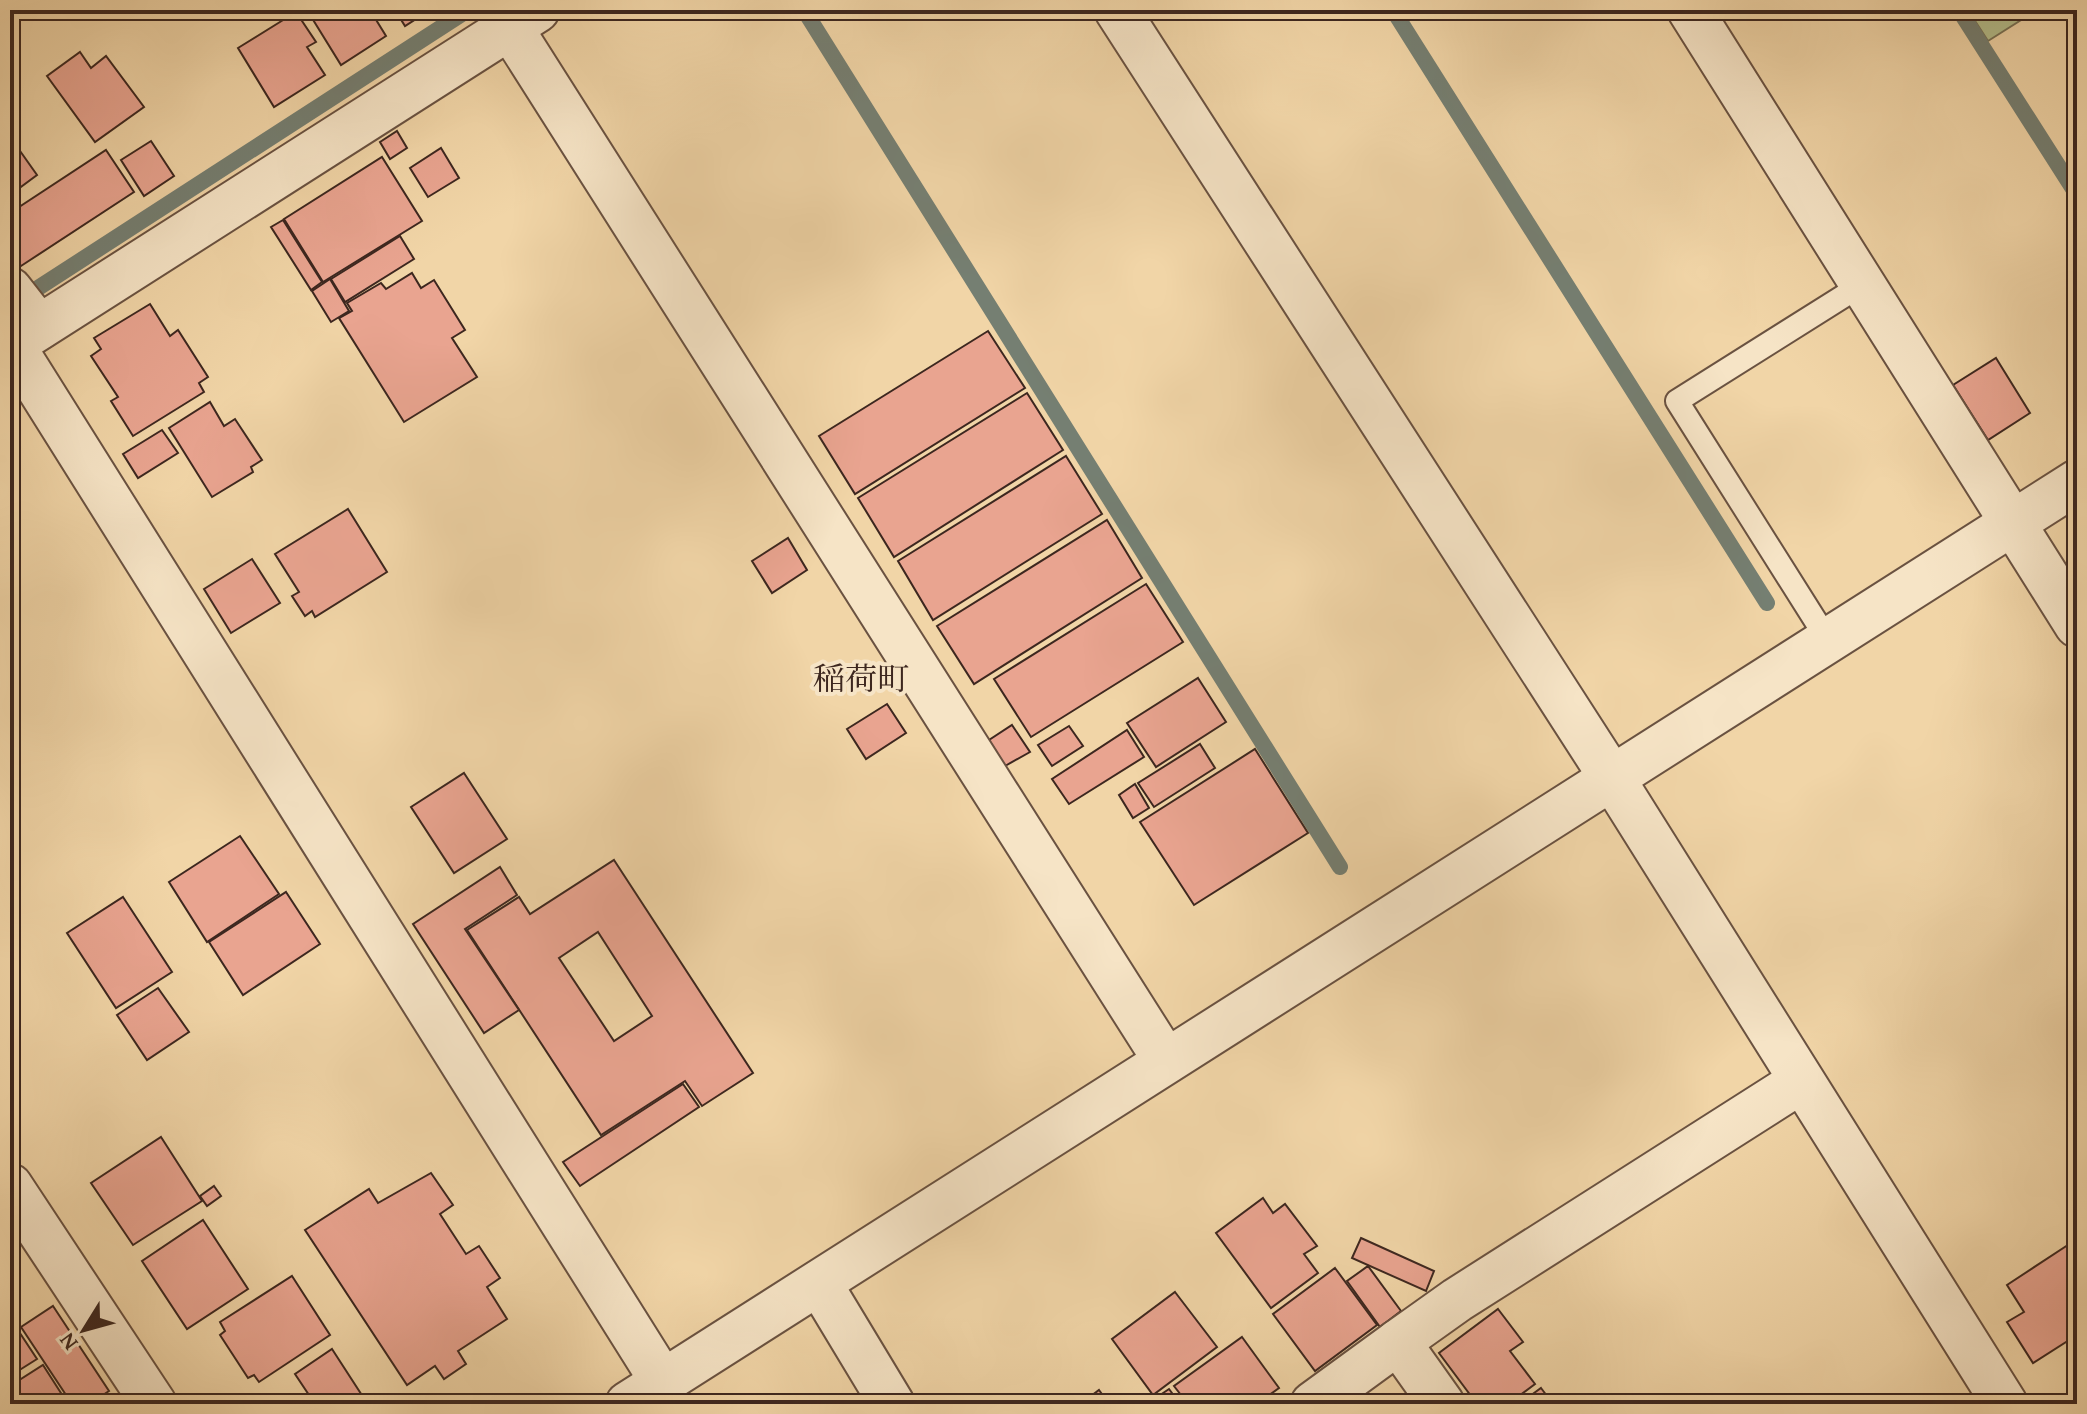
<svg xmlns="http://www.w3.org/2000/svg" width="2087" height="1414" viewBox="0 0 2087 1414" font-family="'Gentium Book Plus','Noto Serif JP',serif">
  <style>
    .green { fill: #b4be8c; stroke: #787256; stroke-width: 2 }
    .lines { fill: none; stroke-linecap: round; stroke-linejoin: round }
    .stream { stroke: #757f72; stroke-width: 16 }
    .building { fill: #e9a490; stroke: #3d271f; stroke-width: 2; fill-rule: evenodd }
    .service-casing { stroke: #6a5241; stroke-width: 26 }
    .minor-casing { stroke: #6a5241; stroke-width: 48 }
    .tertiary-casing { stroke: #6a5241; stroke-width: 48 }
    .service { stroke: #f6e4c6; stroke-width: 22 }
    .minor { stroke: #f6e4c6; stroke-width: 44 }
    .tertiary { stroke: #f6e4c6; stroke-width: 44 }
    .labels { text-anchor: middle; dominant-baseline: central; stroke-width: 8; stroke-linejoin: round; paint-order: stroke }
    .quarter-label { font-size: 32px; fill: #3d271f; stroke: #f6e4c6 }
  </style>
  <rect width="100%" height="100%" fill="#f1d5a7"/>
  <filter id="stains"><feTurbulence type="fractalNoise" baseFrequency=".0025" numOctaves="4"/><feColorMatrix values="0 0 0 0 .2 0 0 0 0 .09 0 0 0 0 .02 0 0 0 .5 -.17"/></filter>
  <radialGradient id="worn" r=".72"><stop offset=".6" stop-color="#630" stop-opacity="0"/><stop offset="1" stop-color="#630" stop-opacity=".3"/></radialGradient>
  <path class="green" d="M1968 10H2037L1988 41Z"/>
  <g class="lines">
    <g class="stream">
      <path d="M804 10 1340 867"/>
      <path d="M1393 10 1767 603"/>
      <path d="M1959 10 2077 195"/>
      <path d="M38 288 468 10"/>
    </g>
  </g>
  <g class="building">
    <path d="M307 10H370L386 36 341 65Z"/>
    <path d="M395 10H430L405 26Z"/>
    <path d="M296 12 316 42 307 47 325 75 274 107 238 48Z"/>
    <path d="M80 52 91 68 106 56 144 107 95 142 47 76Z"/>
    <path d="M397 131 407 148 390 159 380 142Z"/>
    <path d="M13 141 37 175 10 195V144Z"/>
    <path d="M151 141 174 176 144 196 121 160Z"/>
    <path d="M441 148 459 178 428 197 410 168Z"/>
    <path d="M106 150 134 192 21 266 10 250V213Z"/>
    <path d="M382 157 422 221 323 282 284 219Z"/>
    <path d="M283 220 322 282 311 290 271 227Z"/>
    <path d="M400 236 414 259 345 302 331 279Z"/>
    <path d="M412 273 421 288 434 280 465 330 452 338 477 377 404 422 339 318 352 311 347 303 381 283 386 289Z"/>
    <path d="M330 279 349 311 331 322 312 291Z"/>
    <path d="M150 304 170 336 178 330 208 377 199 383 204 392 133 436 111 401 118 397 91 356 101 349 94 338Z"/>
    <path d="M988 331 1025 388 855 494 819 436Z"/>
    <path d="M1996 358 2030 413 1988 440 1953 385Z"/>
    <path d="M1027 393 1063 450 894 557 858 498Z"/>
    <path d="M210 402 224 426 235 419 262 460 251 467 253 472 212 497 169 428Z"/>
    <path d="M162 430 178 453 138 478 123 454Z"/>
    <path d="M1066 456 1102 514 933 620 898 561Z"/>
    <path d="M348 509 387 572 315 617 312 611 305 616 292 596 299 592 275 554Z"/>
    <path d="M1107 520 1142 578 974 684 937 626Z"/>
    <path d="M788 538 807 570 772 593 752 561Z"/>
    <path d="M252 559 280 603 231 633 204 589Z"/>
    <path d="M1146 584 1183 642 1031 737 994 679Z"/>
    <path d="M1198 678 1226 722 1156 767 1127 723Z"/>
    <path d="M887 704 906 733 866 759 847 729Z"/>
    <path d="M1012 725 1030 752 1005 766 989 740Z"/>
    <path d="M1069 726 1083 746 1052 766 1038 745Z"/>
    <path d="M1127 730 1144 757 1069 804 1052 779Z"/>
    <path d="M1200 744 1215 768 1154 807 1138 783Z"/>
    <path d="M1255 749 1308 833 1194 905 1140 822Z"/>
    <path d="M464 773 507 839 454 873 411 807Z"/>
    <path d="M1135 784 1149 808 1133 818 1119 795Z"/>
    <path d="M240 836 279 894 207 942 169 882Z"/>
    <path d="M614 860 753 1073 702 1106 685 1081 601 1135 467 930 519 897 530 914ZM598 932 652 1016 614 1041 559 958Z"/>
    <path d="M500 867 517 895 465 929 519 1010 484 1033 413 924Z"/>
    <path d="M286 892 320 944 243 995 209 942Z"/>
    <path d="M123 897 172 972 116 1008 67 933Z"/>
    <path d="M158 988 189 1032 147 1060 117 1015Z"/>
    <path d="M683 1084 699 1107 580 1186 563 1162Z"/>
    <path d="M161 1137 202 1201 133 1245 91 1183Z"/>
    <path d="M431 1173 453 1205 440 1214 466 1254 479 1246 500 1278 487 1287 507 1319 458 1351 466 1364 444 1379 435 1366 407 1385 305 1230 369 1189 378 1203Z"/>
    <path d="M214 1186 221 1196 207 1206 200 1196Z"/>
    <path d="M1263 1198 1273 1213 1285 1204 1317 1246 1304 1254 1318 1273 1271 1308 1216 1233Z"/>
    <path d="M203 1220 248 1289 187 1329 142 1261Z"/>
    <path d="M1361 1238 1434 1271 1426 1291 1352 1258Z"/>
    <path d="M2077 1239V1335L2033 1363 2007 1322 2024 1312 2007 1285Z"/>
    <path d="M1368 1266 1401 1311 1380 1327 1347 1281Z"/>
    <path d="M1335 1268 1377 1325 1315 1371 1273 1314Z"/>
    <path d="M292 1276 330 1335 259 1382 254 1375 248 1378 220 1335 225 1331 220 1322Z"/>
    <path d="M1175 1292 1217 1347 1153 1395 1112 1339Z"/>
    <path d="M53 1306 109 1391 89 1404H72L21 1327Z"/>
    <path d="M1498 1309 1523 1342 1510 1351 1535 1384 1508 1404H1477L1439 1353Z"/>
    <path d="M10 1318 37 1359 10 1376Z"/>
    <path d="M1242 1337 1279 1388 1257 1404H1188L1174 1386Z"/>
    <path d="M332 1349 365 1400 359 1404H315L295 1374Z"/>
    <path d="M43 1365 68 1404H10V1386Z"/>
    <path d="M1541 1388 1553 1404H1519Z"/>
    <path d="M1169 1389 1180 1404H1152L1150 1402Z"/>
    <path d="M1099 1390 1109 1404H1066L1078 1395 1083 1402Z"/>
  </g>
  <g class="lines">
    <defs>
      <path id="service" d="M1829 642 1677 401 1863 284"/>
      <g id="minor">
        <path d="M499 10 1166 1061"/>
        <path d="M1117 10 1612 778 2005 1404"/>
        <path d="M1690 10 2077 625"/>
        <path d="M10 290 39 327"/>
        <path d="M12 345 663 1382"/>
        <path d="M10 346 537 10"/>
        <path d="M10 1186 154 1404"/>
        <path d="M819 1283 892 1404"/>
        <path d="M1398 1342 1457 1300 1801 1081"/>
        <path d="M1313 1404 1398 1342 1442 1404"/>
      </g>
      <path id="tertiary" d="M628 1404 2077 482"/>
    </defs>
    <use href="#service" class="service-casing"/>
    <use href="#minor" class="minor-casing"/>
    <use href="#tertiary" class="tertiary-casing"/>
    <use href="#service" class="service"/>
    <use href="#minor" class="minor"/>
    <use href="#tertiary" class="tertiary"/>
  </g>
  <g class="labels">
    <g class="quarter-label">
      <text x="861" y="678">稲荷町</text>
    </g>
  </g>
  <rect width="2087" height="1414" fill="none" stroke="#f1d5a7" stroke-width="40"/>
  <rect x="12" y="12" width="2063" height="1390" fill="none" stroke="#3d271f" stroke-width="4"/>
  <rect x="20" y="20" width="2047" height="1374" fill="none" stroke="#3d271f" stroke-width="2"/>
  <g transform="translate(84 1330) rotate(233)" stroke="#f6e4c6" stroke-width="6" paint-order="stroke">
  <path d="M0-6L14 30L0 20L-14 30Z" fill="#3d271f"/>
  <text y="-12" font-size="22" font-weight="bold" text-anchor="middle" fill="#3d271f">N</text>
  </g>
  <rect width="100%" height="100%" filter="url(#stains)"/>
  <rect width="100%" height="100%" fill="url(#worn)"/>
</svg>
